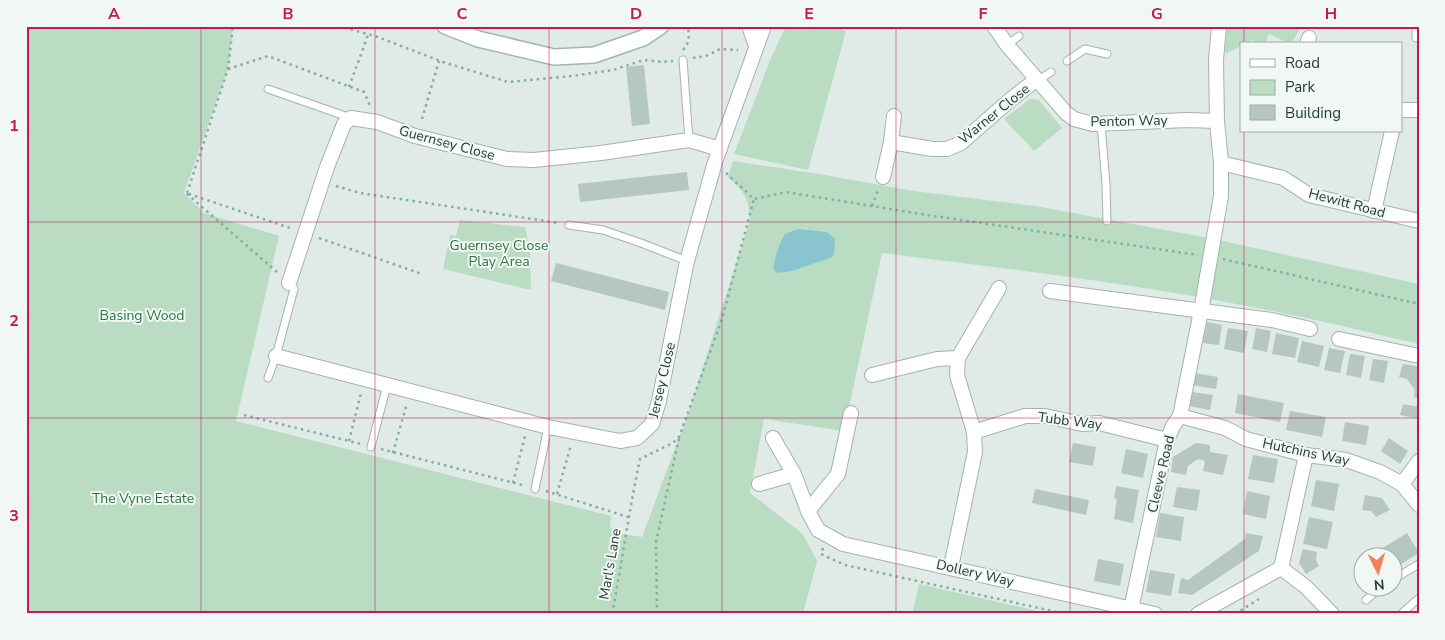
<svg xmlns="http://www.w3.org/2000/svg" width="1445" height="640" viewBox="0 0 1445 640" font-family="'Nunito Sans',sans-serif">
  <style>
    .green { fill: #b9dcc3 }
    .water { fill: #89c4d0 }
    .building { fill: #b6c6c0 }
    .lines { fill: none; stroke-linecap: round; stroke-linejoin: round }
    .lane-casing { stroke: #a3b3ae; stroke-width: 9 }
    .street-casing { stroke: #a3b3ae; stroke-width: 16 }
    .secondary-casing { stroke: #9fb7af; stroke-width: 18 }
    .path { stroke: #81afa1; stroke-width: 2.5; stroke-dasharray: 2.5 4; stroke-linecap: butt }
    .lane { stroke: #fff; stroke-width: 7 }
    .street { stroke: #fff; stroke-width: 14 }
    .secondary { stroke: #fff; stroke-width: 15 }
    .grid { fill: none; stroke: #c2185b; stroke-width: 1; stroke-opacity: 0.55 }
    .labels { text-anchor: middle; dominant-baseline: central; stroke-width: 4; stroke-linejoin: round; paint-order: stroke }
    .street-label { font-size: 14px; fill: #213b35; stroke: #f1f8f4 }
    .park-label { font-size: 14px; fill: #2c7248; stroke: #f1f8f4 }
    .neatline { fill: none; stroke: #c2185b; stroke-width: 2 }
    .grid-label { font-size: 16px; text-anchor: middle; font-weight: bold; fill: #c2185b }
  </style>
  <rect width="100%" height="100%" fill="#e0ebe7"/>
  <g class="green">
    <path d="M26 26H233L228 69 184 193 204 213 279 236 236 421 611 516 610 527 616 530 618 533 642 537 690 408 750 220C749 197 744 192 728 177L733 161 813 173 914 191 1035 206 1214 239 1419 284V344C1344 326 1269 309 1193 296 1090 278 986 266 882 253L844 431 764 419 750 493 803 534 817 561 803 614H26Z"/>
    <path d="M786 26H833L846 31 808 170 734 154 771 58Z"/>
    <path d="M1226 26H1302L1292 42H1286L1269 34 1265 44H1255L1254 40 1246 44H1241V46L1225 54Z"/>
    <path d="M1030 99 1039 100 1062 128 1034 151 1004 119Z"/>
    <path d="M460 220 525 227 530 251 531 290 443 269 450 235 456 236Z"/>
    <path d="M919 584 1051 614H912Z"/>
  </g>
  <path class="water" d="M798 229 827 232 835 239 834 255 830 258 792 271 777 273 773 268C776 256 778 245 785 234Z"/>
  <g class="building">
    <path d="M644 65 650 124 632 126 626 67Z"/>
    <path d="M687 172 689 190 580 202 578 184Z"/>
    <path d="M556 263 669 292 665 310 551 281Z"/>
    <path d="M1207 322 1222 325 1219 345 1203 343Z"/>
    <path d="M1228 328 1248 331 1244 353 1224 349Z"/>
    <path d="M1256 328 1271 331 1267 352 1252 349Z"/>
    <path d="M1276 333 1299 338 1295 358 1272 354Z"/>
    <path d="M1302 341 1324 346 1319 367 1297 362Z"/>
    <path d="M1329 348 1345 351 1340 373 1324 370Z"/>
    <path d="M1350 354 1365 356 1361 378 1346 375Z"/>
    <path d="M1373 359 1388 361 1384 383 1369 380Z"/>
    <path d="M1403 364 1416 366 1419 370V399L1414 397 1415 390 1407 379 1399 377Z"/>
    <path d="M1194 373 1218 377 1216 389 1192 385Z"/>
    <path d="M1192 392 1213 395 1210 410 1189 406Z"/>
    <path d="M1238 394 1284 403 1280 422 1235 413Z"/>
    <path d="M1403 404 1419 407V419L1400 415Z"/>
    <path d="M1290 411 1326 417 1322 437 1286 430Z"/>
    <path d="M1345 422 1369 426 1366 445 1342 441Z"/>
    <path d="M1389 438 1408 451 1400 464 1381 451Z"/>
    <path d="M1073 443 1096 447 1093 466 1069 462Z"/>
    <path d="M1196 443 1210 445V452L1228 455 1223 475 1203 471 1205 461 1198 459 1188 466 1186 475 1171 472 1173 457Z"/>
    <path d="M1126 449 1148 454 1143 478 1121 473Z"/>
    <path d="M1253 455 1278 459 1274 483 1248 479Z"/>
    <path d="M1316 480 1339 484 1334 511 1311 506Z"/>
    <path d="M1116 486 1139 490 1133 523 1114 519 1117 499 1114 498Z"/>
    <path d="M1177 487 1200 490 1197 511 1173 507Z"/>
    <path d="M1035 489 1089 500 1086 515 1032 503Z"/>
    <path d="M1247 491 1270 496 1266 519 1243 514Z"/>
    <path d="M1365 495 1382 498 1390 510 1376 517 1371 511 1362 510Z"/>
    <path d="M1160 513 1184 517 1181 541 1156 537Z"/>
    <path d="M1309 517 1333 522 1327 549 1303 544Z"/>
    <path d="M1246 533 1263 536 1259 551 1192 595 1178 593 1181 578 1188 580 1245 539Z"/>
    <path d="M1407 533 1419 553 1393 569 1392 558H1386L1381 549Z"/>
    <path d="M1303 549 1317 552 1316 560 1319 566 1306 574 1299 563Z"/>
    <path d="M1098 559 1124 564 1120 586 1094 581Z"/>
    <path d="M1362 564V582L1354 570Z"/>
    <path d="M1150 570 1175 574 1171 596 1146 592Z"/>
  </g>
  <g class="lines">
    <defs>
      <g id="lane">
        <path d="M1416 38V26"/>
        <path d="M1007 45 1019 36"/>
        <path d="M683 60 689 140"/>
        <path d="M1067 61 1085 49 1107 54"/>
        <path d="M1039 80 1051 72"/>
        <path d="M268 89 351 118"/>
        <path d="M1101 124 1106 184 1107 221"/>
        <path d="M569 225 603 230 641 243 687 261"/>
        <path d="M268 378 276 356 294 289"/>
        <path d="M371 447 387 385"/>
        <path d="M535 489 548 427"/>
        <path d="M1392 580 1419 564"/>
        <path d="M1366 600 1380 588"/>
        <path d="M1401 614 1419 598"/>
      </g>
      <g id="street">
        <path d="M749 26 756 46"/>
        <path d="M994 26 1007 45 1066 113 1074 119 1093 124 1188 120 1217 121"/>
        <path d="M1307 44 1309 38"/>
        <path d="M1401 110H1419"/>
        <path d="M891 142 932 149H947L961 143 1010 100 1037 79"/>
        <path d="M1221 163 1283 178 1309 195 1419 221"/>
        <path d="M883 177 891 142 894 116"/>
        <path d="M1374 211 1392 131"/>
        <path d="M289 283 327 167 344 124 351 118 377 122 415 136 507 159 534 160 601 153 689 140 720 149"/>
        <path d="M999 288 958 358 957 375 974 432 1025 416H1045L1082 424 1099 423 1167 440"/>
        <path d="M1050 291 1272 320 1310 329"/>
        <path d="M1339 339 1419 356"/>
        <path d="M276 356 548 427 620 441 637 438 652 424 659 401 687 261 715 162 764 26"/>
        <path d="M872 375 937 359 958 358"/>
        <path d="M1180 416 1225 428 1246 439 1306 455 1346 460 1380 472 1402 484 1419 505"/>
        <path d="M773 438 794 474 808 511 818 530 843 544 1155 614"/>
        <path d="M759 484 794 474"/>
        <path d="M1402 484 1419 461"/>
        <path d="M808 511 838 474 851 413"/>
        <path d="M951 567 975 452 974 432"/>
        <path d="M1281 568 1306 587 1332 614"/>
        <path d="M1131 609 1167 440 1173 426 1180 416 1201 311 1221 196V163L1217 121 1216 60 1219 26"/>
        <path d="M1198 614 1281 568 1306 455"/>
      </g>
      <path id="secondary" d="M445 26 478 39 554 57 594 55 643 38 661 26"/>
    </defs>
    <use href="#lane" class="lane-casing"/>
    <use href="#street" class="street-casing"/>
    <use href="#secondary" class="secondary-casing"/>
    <g class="path">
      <path d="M338 26 375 36 443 62 508 82 572 76 613 70 644 60 663 62 673 61"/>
      <path d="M26 29 32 26"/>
      <path d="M683 50C690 42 689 37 688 26"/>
      <path d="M693 58 706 56 720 49 738 50"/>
      <path d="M228 69 268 56 364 92 370 106"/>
      <path d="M349 87 368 35"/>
      <path d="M422 119 439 61"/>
      <path d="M726 173 754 199 786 192 927 215 1198 255"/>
      <path d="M336 186 360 193 559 223"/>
      <path d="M187 193 228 69 233 26"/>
      <path d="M872 206 878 190"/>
      <path d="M319 238 422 274"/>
      <path d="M1223 259 1419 304"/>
      <path d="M277 272 186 193 293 229"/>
      <path d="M244 415 361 444"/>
      <path d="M349 441 361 393"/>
      <path d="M381 449 526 486"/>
      <path d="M393 453 407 403"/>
      <path d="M513 483 525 436"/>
      <path d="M546 491 628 517"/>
      <path d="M557 494 571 445"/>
      <path d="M823 548 821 554 845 565 1066 614"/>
      <path d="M612 614C622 562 629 511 640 459L673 443 679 437 722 319 754 199"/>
      <path d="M657 614 656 542 679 438"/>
      <path d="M1235 614 1259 599"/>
    </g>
    <use href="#lane" class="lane"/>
    <use href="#street" class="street"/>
    <use href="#secondary" class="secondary"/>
  </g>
  <path class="grid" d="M201 26V614M375 26V614M549 26V614M722 26V614M896 26V614M1070 26V614M1244 26V44M1244 131V614M26 222H1419M26 418H1419"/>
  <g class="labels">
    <g class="street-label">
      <text transform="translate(994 114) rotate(-39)">Warner Close</text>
      <text transform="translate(1129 121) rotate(-1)">Penton Way</text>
      <text transform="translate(447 143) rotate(15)">Guernsey Close</text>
      <text transform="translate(1347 203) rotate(15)">Hewitt Road</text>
      <text transform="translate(662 380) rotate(-77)">Jersey Close</text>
      <text transform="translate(1070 421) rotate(7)">Tubb Way</text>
      <text transform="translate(1306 452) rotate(12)">Hutchins Way</text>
      <text transform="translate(1161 474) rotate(-77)">Cleeve Road</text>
      <text transform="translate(610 564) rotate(-80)">Marl's Lane</text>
      <text transform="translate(975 573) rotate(13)">Dollery Way</text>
    </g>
    <g class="park-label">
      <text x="499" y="245">Guernsey Close<tspan x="499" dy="16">Play Area</tspan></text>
      <text x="142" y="315">Basing Wood</text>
      <text x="143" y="498">The Vyne Estate</text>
    </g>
  </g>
  <rect width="1445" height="640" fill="none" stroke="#f1f8f4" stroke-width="55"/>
  <rect x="1240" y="42" width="162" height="90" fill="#f1f8f4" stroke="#9eaca8"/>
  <rect x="1250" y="59" width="25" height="8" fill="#ffffff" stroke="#9eaca8"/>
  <text x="1285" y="68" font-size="15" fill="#213b35">Road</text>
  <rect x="1250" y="80" width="25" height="15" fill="#b9dcc3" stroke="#9eaca8"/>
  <text x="1285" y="92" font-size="15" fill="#213b35">Park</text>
  <rect x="1250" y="105" width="25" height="15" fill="#b6c6c0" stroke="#9eaca8"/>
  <text x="1285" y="118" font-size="15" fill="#213b35">Building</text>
  <g transform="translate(1378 572) rotate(175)"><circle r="24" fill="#f1f8f4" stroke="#9eaca8"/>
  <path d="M0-4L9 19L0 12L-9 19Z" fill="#f08159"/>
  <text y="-8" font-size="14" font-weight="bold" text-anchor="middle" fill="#213b35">N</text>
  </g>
  <rect x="28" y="28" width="1390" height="584" class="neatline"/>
  <g class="grid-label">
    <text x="114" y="19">A</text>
    <text x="288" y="19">B</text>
    <text x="462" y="19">C</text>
    <text x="636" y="19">D</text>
    <text x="809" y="19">E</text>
    <text x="983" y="19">F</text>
    <text x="1157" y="19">G</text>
    <text x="1331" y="19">H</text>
    <text x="14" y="131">1</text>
    <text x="14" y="326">2</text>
    <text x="14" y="521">3</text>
  </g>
</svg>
